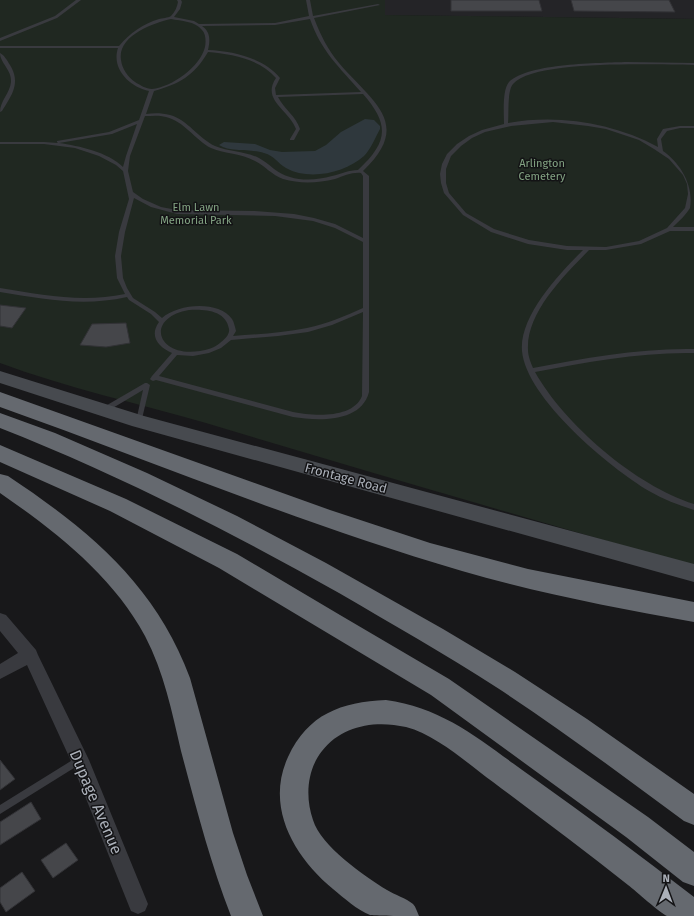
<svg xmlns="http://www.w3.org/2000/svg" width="694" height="916" viewBox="0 0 694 916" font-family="'Fira Sans',sans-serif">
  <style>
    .built { fill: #242427 }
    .green { fill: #202821 }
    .water { fill: #2f383d }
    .building { fill: #45464a; stroke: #323236 }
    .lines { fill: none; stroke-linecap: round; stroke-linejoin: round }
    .lane { fill: #393a3f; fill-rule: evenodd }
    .street { fill: #393a3f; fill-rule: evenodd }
    .secondary { fill: #474a4f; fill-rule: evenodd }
    .highway { fill: #65696f; fill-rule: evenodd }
    .labels { text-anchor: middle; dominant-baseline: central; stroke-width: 3; stroke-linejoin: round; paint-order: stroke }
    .far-park-label { font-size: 11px; fill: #83a383; stroke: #131315 }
    .street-label { font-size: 13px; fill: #abb0b9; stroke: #131315 }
    .near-street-label { font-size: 16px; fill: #abb0b9; stroke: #131315 }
  </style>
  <rect width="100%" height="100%" fill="#18181a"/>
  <path class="built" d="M385 0H694V19L384 15Z"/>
  <path class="green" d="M0 0H385V15L694 19V566C531 519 368 472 206 423 137 403 67 388 0 363Z"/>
  <path class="water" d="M365 119 374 120 380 126V129C375 138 371 149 364 156 345 173 309 181 286 168 277 163 275 156 264 153 250 148 231 153 219 145L224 142 255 144 270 150 282 152 315 151 326 145 341 132Z"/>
  <g class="building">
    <path d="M451 0H539L542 11H451Z"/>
    <path d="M571 0H669L675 12 574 11Z"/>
    <path d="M0 305 26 308 12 328 0 326Z"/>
    <path d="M126 323 130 343 106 347 80 345 92 324Z"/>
    <path d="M0 760 15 779 0 790Z"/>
    <path d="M31 802 41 819 0 845V822Z"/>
    <path d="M66 843 78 860 53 878 41 860Z"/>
    <path d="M22 872 35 891 6 912 0 902V888Z"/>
  </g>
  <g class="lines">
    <g class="lane">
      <path d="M76 0H81L57 18 0 41V38L55 16Z"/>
      <path d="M177 0H181L182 2 180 9 174 17 194 21 199 24 275 23 309 16 306 0H310L313 16 378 4 380 5 314 18C320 34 328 50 339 63 371 101 414 123 363 171L369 176V392C361 423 318 421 293 417L156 380 153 381 151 380 150 379 152 376 172 353C158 347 149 336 159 322L151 314 129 300 127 297C83 307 43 299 0 292V288C42 295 83 303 125 294L117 278 115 256 119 232 129 199 123 171 116 165 99 156 75 148 44 144H0V142H44L58 143 57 142V141L109 132 139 120 149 91C130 87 111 69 118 48H0V46H119C130 33 143 24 159 19 162 18 168 18 171 16 175 12 177 7 178 2ZM171 19C181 21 195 21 202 30 206 34 206 42 205 47 200 67 172 87 152 89 146 89 140 85 135 82 128 77 122 69 121 60 117 36 153 23 171 19ZM310 19C321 51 339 67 361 92L276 95 275 88 280 78C264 58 233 51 208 50 210 41 211 32 202 26L275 25ZM208 52C231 54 260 59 276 78 261 100 289 110 296 129L290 139V140H294L300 129C296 116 284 109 278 97L363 94C390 125 388 142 358 170 349 170 341 174 332 176 318 180 303 181 290 177 277 174 270 164 259 158 245 151 229 152 215 146 198 138 188 120 170 115 162 113 154 113 146 114L154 91C179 84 194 76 208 52ZM145 116C152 116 159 115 166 117 184 121 195 140 211 148 225 154 241 153 255 161 265 166 272 175 283 179 300 184 318 183 335 179 344 176 352 172 361 173L363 176V238L335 224 314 218 294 214 255 211 177 210 161 207 143 199 133 192 128 171 130 156ZM137 124 126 156 123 167C108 152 79 146 59 143L112 134ZM134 198 151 207 177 214 275 216 313 221 335 228 363 242V308C345 316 327 324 307 328 283 333 258 334 233 336L236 331C235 327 234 322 232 319 218 300 178 304 162 318L155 312 133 298 127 288 123 278 121 256 125 232ZM189 310C204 309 226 310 229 329 230 335 224 340 220 343 214 348 207 350 200 351 157 358 144 318 189 310ZM363 312 362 396C353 419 313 416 293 412L159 376 177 355 193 356 209 353 221 348 231 340 278 336 308 332 332 325Z"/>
      <path d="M0 53C4 55 7 60 10 65 21 83 12 95 2 111L0 112C0 101 10 93 11 82 12 70 0 63 0 53Z"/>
      <path d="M627 62 694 63V65C659 65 535 59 513 84 507 91 509 114 508 123 559 114 613 123 658 147L657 139 663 129 680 126H694V128H680L667 131 661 139 663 151C680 163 694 185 690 208 686 215 679 221 673 227H694V231H670L641 244 606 250H589C565 275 526 312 528 350 528 356 531 363 533 368 586 358 639 348 694 349V353C640 352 588 362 535 372 564 424 636 486 694 504V510C678 505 663 499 649 491 610 468 526 398 522 351 519 316 560 273 583 250H567L528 244 491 232 463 215 444 193 441 183 440 174 442 164 447 154 457 144 469 136 482 130 504 124C504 114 502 90 509 82 528 63 600 63 627 62ZM553 122 588 126 606 129 639 140 654 149 669 159 683 175 687 184 688 194 685 208 667 228 639 241 606 247 567 246 529 240 494 229 466 213 449 193 446 183V169L451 156 461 146 472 138 485 132 511 126Z"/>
      <path d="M145 383H147L150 385 141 423H139L136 421 143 390 106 412H102L101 410 102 408Z"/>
      <path d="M79 756 82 757 84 760 82 763 0 814V805Z"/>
    </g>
    <path class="street" d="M0 613 6 615 36 650 38 655 89 760 148 904 145 911 138 914 131 911 71 761 27 665 0 679V664L18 653 0 631Z"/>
    <path class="secondary" d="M0 371 144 416 694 564V582L132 426 0 383Z"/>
    <g class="highway">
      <path d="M0 392 330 510 430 543 528 569 694 602V622C616 608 538 593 462 571 305 525 154 462 0 407Z"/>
      <path d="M0 413 55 433 147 473 237 516 326 563 443 629 515 672 587 719 694 794V825L684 821C622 775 560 729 496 687 445 654 392 624 339 593 229 531 117 474 0 428Z"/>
      <path d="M0 445 126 499 237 554 340 615 449 679 648 817 694 852V886L683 882 626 837 431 695 219 568 110 511 0 462Z"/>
      <path d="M0 474 8 476C89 530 155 584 190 678L233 833 247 875 263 916H231C210 862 196 807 181 751 172 712 164 672 145 636 113 576 55 531 0 493Z"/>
      <path d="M386 700C446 708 485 744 532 777 587 816 641 856 694 897V916C687 916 674 916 667 916 660 913 636 891 628 885 584 850 538 816 493 782 468 764 437 735 406 727 376 720 342 725 322 751 307 770 305 797 313 820 321 846 364 876 387 890 395 895 406 898 413 904 416 907 417 912 419 916 408 916 378 916 370 915 357 910 344 898 333 889 294 857 265 807 288 757 308 714 341 702 386 700Z"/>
    </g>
  </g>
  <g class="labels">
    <g class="far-park-label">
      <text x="542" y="163">Arlington<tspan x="542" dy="13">Cemetery</tspan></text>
      <text x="196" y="207">Elm Lawn<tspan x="196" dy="13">Memorial Park</tspan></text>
    </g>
    <g class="street-label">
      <text transform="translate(346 478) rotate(15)">Frontage Road</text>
    </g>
    <g class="near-street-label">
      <text transform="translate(96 802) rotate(67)">Dupage Avenue</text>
    </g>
  </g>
  <g transform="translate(666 888) rotate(1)" stroke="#131315" stroke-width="3" paint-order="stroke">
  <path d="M0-3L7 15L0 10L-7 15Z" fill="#abb0b9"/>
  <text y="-6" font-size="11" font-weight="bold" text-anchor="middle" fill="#abb0b9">N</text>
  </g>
</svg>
